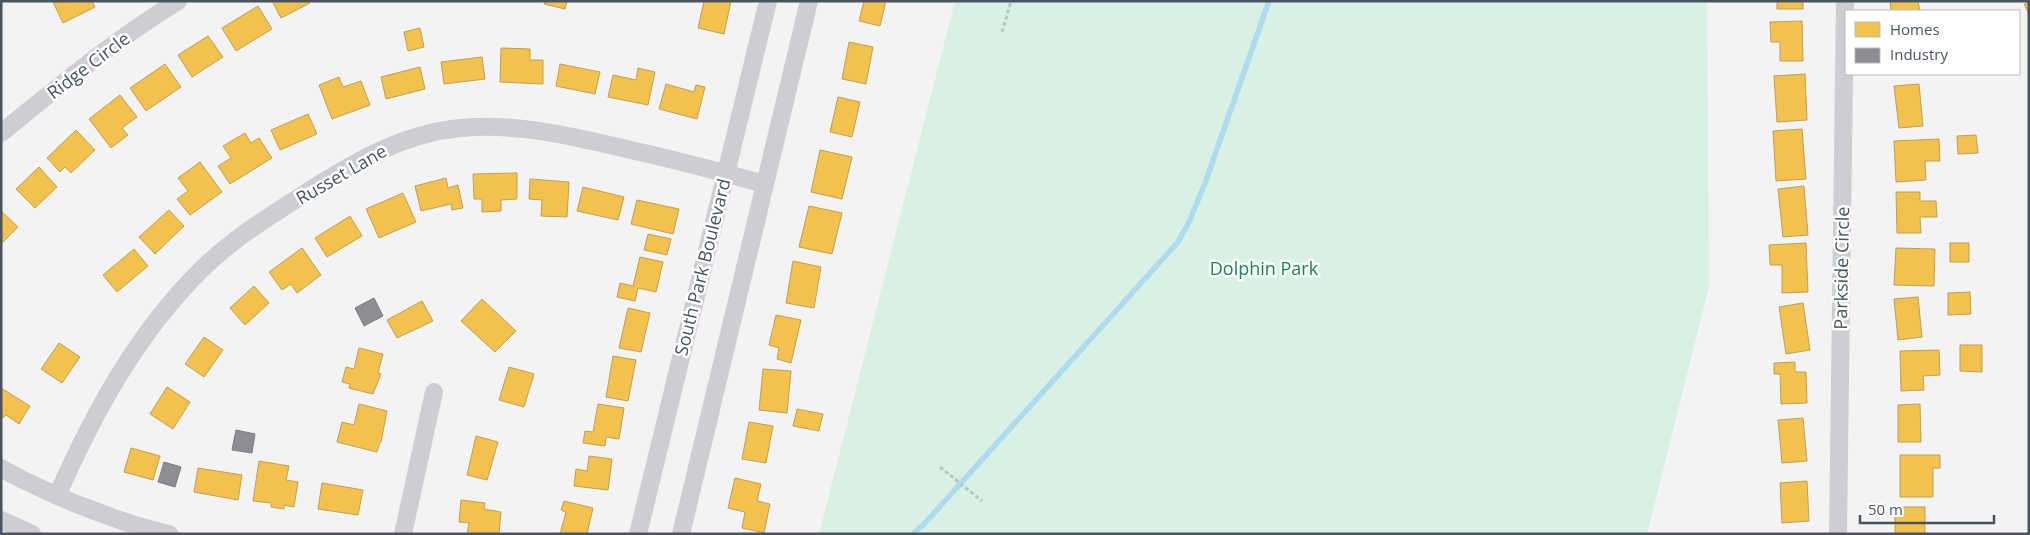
<svg xmlns="http://www.w3.org/2000/svg" width="2030" height="535" viewBox="0 0 2030 535" font-family="'Open Sans',sans-serif">
  <style>
    .green { fill: #d8f1e4 }
    .homes { fill: #f2c14e; stroke: #c0a053 }
    .industry { fill: #8d8d92; stroke: #797c83 }
    .lines { fill: none; stroke-linecap: round; stroke-linejoin: round }
    .stream { stroke: #aedcee; stroke-width: 5.5 }
    .path { stroke: #bac6c3; stroke-width: 3; stroke-dasharray: 4 2.5; stroke-linecap: butt }
    .minor { stroke: #cdced1; stroke-width: 18 }
    .labels { text-anchor: middle; dominant-baseline: central; stroke-width: 5; stroke-linejoin: round; paint-order: stroke }
    .street-label { font-size: 18px; fill: #4a5460; stroke: #fff }
    .park-label { font-size: 18px; fill: #188356; stroke: #fff }
  </style>
  <rect width="100%" height="100%" fill="#f3f3f3"/>
  <path class="green" d="M955 1H1707L1709 286 1647 534H819Z"/>
  <g class="homes">
    <path d="M92 1 95 7 63 23 53 2Z"/>
    <path d="M272 1H309L310 3 281 18Z"/>
    <path d="M545 1H567L565 9 544 4Z"/>
    <path d="M704 1H731L724 34 698 28Z"/>
    <path d="M864 1H886L880 26 859 21Z"/>
    <rect x="1777" y="1" width="26" height="8"/>
    <path d="M1890 1H1918L1920 11H1891Z"/>
    <path d="M2029 2V14L2024 4Z"/>
    <path d="M258 6 272 29 236 51 222 28Z"/>
    <path d="M1802 21 1803 61H1780V42H1771L1770 22Z"/>
    <path d="M420 28 424 47 408 51 404 32Z"/>
    <path d="M208 36 223 57 192 77 178 55Z"/>
    <path d="M849 42 873 47 866 84 842 79Z"/>
    <path d="M501 48 530 49V60H543V84L500 82Z"/>
    <path d="M482 57 485 79 444 84 441 62Z"/>
    <path d="M165 64 181 87 146 111 130 88Z"/>
    <path d="M560 64 600 72 595 94 556 86Z"/>
    <path d="M420 67 425 89 386 99 381 77Z"/>
    <path d="M638 68 655 72 648 105 608 97 613 75 636 80Z"/>
    <path d="M1805 74 1807 120 1777 122 1774 76Z"/>
    <path d="M339 77 343 87 361 81 370 105 332 119 319 85Z"/>
    <path d="M666 84 694 92 696 85 705 87 697 119 659 109Z"/>
    <path d="M1919 84 1923 126 1899 128 1894 86Z"/>
    <path d="M120 95 137 117 122 128 128 135 111 148 89 119Z"/>
    <path d="M838 97 860 102 852 137 830 132Z"/>
    <path d="M308 114 317 134 280 150 271 130Z"/>
    <path d="M1802 129 1806 179 1776 181 1773 131Z"/>
    <path d="M76 130 95 150 71 173 65 167 60 172 47 158Z"/>
    <path d="M245 133 251 143 259 138 272 158 230 184 218 166 231 158 223 146Z"/>
    <path d="M1976 135 1978 153 1958 154 1957 136Z"/>
    <path d="M1939 139 1940 161H1925L1926 180 1896 182 1894 141Z"/>
    <path d="M820 150 852 157 842 199 811 192Z"/>
    <path d="M200 162 222 192 190 215 177 199 188 191 178 178Z"/>
    <path d="M39 167 57 187 35 208 16 189Z"/>
    <path d="M517 173V199L501 200V211L482 212V199H474L473 174Z"/>
    <path d="M446 178 448 188 458 185 463 208 452 210 451 204 421 211 415 186Z"/>
    <path d="M530 179 569 182 567 217 541 216 542 200 529 199Z"/>
    <path d="M1804 186 1808 235 1783 237 1778 189Z"/>
    <path d="M583 187 624 197 618 220 577 211Z"/>
    <path d="M1896 192H1920V201H1936L1937 217H1920L1921 233H1897Z"/>
    <path d="M403 193 416 222 379 238 366 209Z"/>
    <path d="M637 200 679 209 673 234 631 224Z"/>
    <path d="M809 206 842 213 832 254 799 247Z"/>
    <path d="M169 210 184 226 155 254 139 237Z"/>
    <path d="M1 211 18 227 1 244Z"/>
    <path d="M350 216 362 236 327 257 315 238Z"/>
    <path d="M648 234 671 239 667 255 644 250Z"/>
    <path d="M1806 243 1808 292 1782 293V265H1770L1769 245Z"/>
    <rect x="1950" y="243" width="19" height="19"/>
    <path d="M302 248 321 275 297 293 291 284 282 290 269 272Z"/>
    <path d="M1896 248 1935 249 1934 286 1894 285Z"/>
    <path d="M134 249 148 266 117 292 103 275Z"/>
    <path d="M640 257 663 262 656 292 638 288 635 301 617 297 620 283 633 286Z"/>
    <path d="M793 261 821 267 814 308 786 303Z"/>
    <path d="M254 286 269 303 245 325 230 308Z"/>
    <path d="M1970 292 1971 314 1948 315V293Z"/>
    <path d="M1918 297 1922 337 1898 340 1894 299Z"/>
    <path d="M482 299 516 331 495 352 461 321Z"/>
    <path d="M422 301 433 321 397 338 387 320Z"/>
    <path d="M1803 303 1810 350 1786 354 1779 307Z"/>
    <path d="M628 308 650 313 641 352 619 348Z"/>
    <path d="M776 315 801 320 791 363 777 359 779 348 769 345Z"/>
    <path d="M204 337 223 350 204 377 185 364Z"/>
    <path d="M59 343 80 357 62 383 41 369Z"/>
    <path d="M1960 345H1982V372L1960 371Z"/>
    <path d="M359 348 383 354 378 373 381 374 373 394 349 388 350 384 342 382 346 367 354 369Z"/>
    <path d="M1939 350 1940 375 1923 376 1924 390 1901 391 1900 351Z"/>
    <path d="M613 356 636 360 628 401 606 397Z"/>
    <path d="M1795 362V372H1806L1807 403 1781 404 1780 374H1774V363Z"/>
    <path d="M509 367 534 374 524 407 499 400Z"/>
    <path d="M763 369 791 371 787 413 759 410Z"/>
    <path d="M167 387 190 402 173 429 150 414Z"/>
    <path d="M1 388 30 406 19 424 6 415 3 418 1 417Z"/>
    <path d="M359 404 387 411 381 442H380L377 452 337 442 342 422 354 425Z"/>
    <path d="M598 404 624 408 619 439 606 437 605 446 583 443 585 431 593 432Z"/>
    <path d="M1920 404 1921 442H1898V405Z"/>
    <path d="M797 409 823 414 819 431 793 426Z"/>
    <path d="M1803 418 1807 461 1782 463 1778 420Z"/>
    <path d="M749 422 773 426 766 463 742 459Z"/>
    <path d="M476 436 498 442 487 480 467 475Z"/>
    <path d="M131 448 160 456 153 480 124 472Z"/>
    <path d="M1900 455H1940V468H1933V497H1900Z"/>
    <path d="M589 456 612 459 608 490 574 486 576 469 587 471Z"/>
    <path d="M259 461 289 466 286 480 298 482 294 507 284 505V509L271 507V503L253 501Z"/>
    <path d="M198 468 242 475 238 500 194 492Z"/>
    <path d="M735 478 761 484 757 501 770 504 764 533 742 528 745 512 728 508Z"/>
    <path d="M1807 481 1809 521 1782 523 1780 483Z"/>
    <path d="M322 483 363 490 358 515 318 509Z"/>
    <path d="M461 500 485 503 484 509 501 512 499 534H467L469 523 459 522Z"/>
    <path d="M564 501 593 508 587 534H560L566 512 561 510Z"/>
    <rect x="1895" y="507" width="30" height="27"/>
  </g>
  <g class="industry">
    <path d="M374 298 383 316 364 326 355 308Z"/>
    <path d="M236 430 255 434 252 453 232 450Z"/>
    <path d="M164 462 181 467 175 487 158 482Z"/>
  </g>
  <g class="lines">
    <path class="stream" d="M913 534 925 523 1178 242 1190 220 1205 183 1269 1"/>
    <g class="path">
      <path d="M1002 32 1011 1"/>
      <path d="M940 467 982 501"/>
    </g>
    <g class="minor">
      <path d="M1 133C59 86 115 40 178 1"/>
      <path d="M1 468C24 482 49 492 74 503 105 515 136 527 169 534"/>
      <path d="M57 496C94 412 138 331 204 267 236 236 275 213 312 189 358 160 405 133 461 128 514 123 567 135 618 147 667 158 715 170 764 184"/>
      <path d="M1 520 32 534"/>
      <path d="M403 534 434 392"/>
      <path d="M638 534 768 1"/>
      <path d="M681 534 809 1"/>
      <path d="M1838 534 1845 1"/>
    </g>
  </g>
  <g class="labels">
    <g class="street-label">
      <text transform="translate(88 65) rotate(-37)">Ridge Circle</text>
      <text transform="translate(341 174) rotate(-30)">Russet Lane</text>
      <text transform="translate(702 267) rotate(-76)">South Park Boulevard</text>
      <text transform="translate(1841 268) rotate(-89)">Parkside Circle</text>
    </g>
    <g class="park-label">
      <text x="1264" y="268">Dolphin Park</text>
    </g>
  </g>
  <rect width="2030" height="535" fill="none" stroke="#4a5460" stroke-width="5"/>
  <rect x="1845" y="10" width="175" height="65" fill="#ffffff" stroke="#b7bbbf"/>
  <rect x="1855" y="22" width="25" height="15" fill="#f2c14e" stroke="#b7bbbf"/>
  <text x="1890" y="35" font-size="15" fill="#4a5460">Homes</text>
  <rect x="1855" y="48" width="25" height="15" fill="#8d8d92" stroke="#b7bbbf"/>
  <text x="1890" y="60" font-size="15" fill="#4a5460">Industry</text>
  <path d="M1860 515v8h134v-8" fill="none" stroke="#4a5460" stroke-width="2.5"/>
  <text x="1868" y="515" font-size="15" fill="#4a5460" stroke="#ffffff" stroke-width="4" paint-order="stroke">50 m</text>
</svg>
